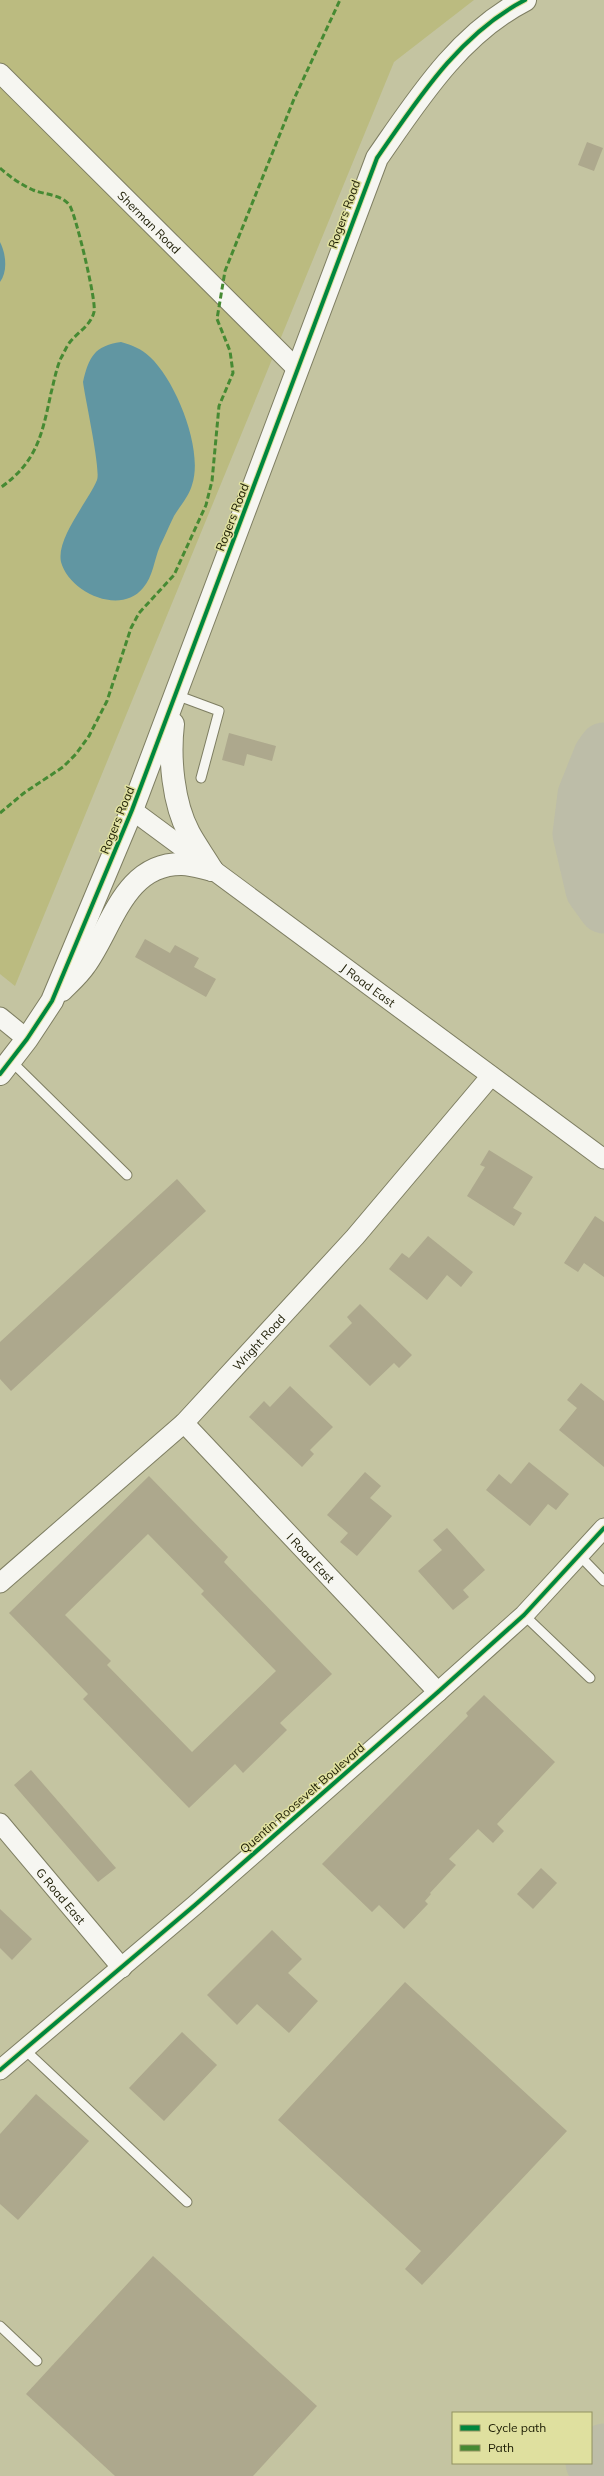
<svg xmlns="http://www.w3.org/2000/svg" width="604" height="2476" viewBox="0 0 604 2476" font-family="Mulish,sans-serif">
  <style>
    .green { fill: #bbbb80 }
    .water { fill: #6196a2 }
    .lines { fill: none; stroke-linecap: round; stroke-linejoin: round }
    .taxiway { stroke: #bdbda8; stroke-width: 51 }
    .building { fill: #ada88d; fill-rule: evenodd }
    .service-casing { stroke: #7e7e62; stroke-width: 11 }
    .minor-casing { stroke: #7e7e62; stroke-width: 21 }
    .tertiary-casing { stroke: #7e7e62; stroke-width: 24 }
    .service { stroke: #f6f6f1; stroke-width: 9 }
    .minor { stroke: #f6f6f1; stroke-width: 19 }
    .tertiary { stroke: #f6f6f1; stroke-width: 22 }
    .quiet { stroke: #468a33; stroke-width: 3; stroke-dasharray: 6 3; stroke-linecap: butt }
    .cycleway-casing { stroke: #dfe09f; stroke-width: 6 }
    .cycleway { stroke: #00873e; stroke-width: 4 }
    .labels { text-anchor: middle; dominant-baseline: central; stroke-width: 3; stroke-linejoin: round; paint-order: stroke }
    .street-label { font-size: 12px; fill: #1c1c03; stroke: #dfe09f }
  </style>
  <rect width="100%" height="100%" fill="#c4c4a1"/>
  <path class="green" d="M0 0H474L394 62 15 986 0 974Z"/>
  <g class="water">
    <path d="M0 242C6 254 8 271 0 282Z"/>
    <path d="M121 342C132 345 142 349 150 357 176 381 204 450 192 485 189 496 180 506 174 516 169 526 165 536 160 546 154 560 153 577 143 588 120 616 69 592 61 562 56 538 88 502 97 480 101 470 85 398 83 382 89 357 94 346 121 342Z"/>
  </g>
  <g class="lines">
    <g class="taxiway">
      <path d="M604 748 599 755 583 795 578 834 591 890 604 908"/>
      <path d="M591 2463 604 2449"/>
    </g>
  </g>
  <g class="building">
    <path d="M587 142 603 148 594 171 578 165Z"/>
    <path d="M229 733 276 746 272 761 247 754 244 766 222 760Z"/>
    <path d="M145 939 170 953 175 945 199 958 194 967 216 979 206 997 135 957Z"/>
    <path d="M489 1150 533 1177 513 1208 522 1213 514 1226 467 1196 485 1167 480 1165Z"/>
    <path d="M177 1179 206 1211 11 1391 0 1379V1342Z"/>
    <path d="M595 1216 604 1222V1277L584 1263 578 1272 564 1263Z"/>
    <path d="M428 1236 473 1272 461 1287 447 1275 427 1300 389 1269 402 1253 409 1258Z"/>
    <path d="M360 1304 412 1355 399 1368 394 1363 370 1386 329 1346 352 1323 347 1317Z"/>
    <path d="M581 1383 604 1401V1467L559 1430 577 1408 567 1400Z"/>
    <path d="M290 1386 333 1427 310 1450 314 1454 302 1467 249 1417 264 1401 270 1407Z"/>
    <path d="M529 1462 569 1494 556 1510 548 1504 530 1526 486 1490 499 1474 511 1484Z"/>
    <path d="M365 1472 381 1486 370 1498 392 1516 357 1556 340 1542 348 1533 327 1515Z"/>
    <path d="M149 1476 228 1557 224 1562 332 1674 280 1723 287 1730 243 1773 235 1764 189 1808 83 1699 88 1694 9 1613ZM148 1534 204 1591 201 1594 276 1671 192 1752 107 1665 111 1661 65 1615Z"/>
    <path d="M447 1528 485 1570 463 1590 469 1597 453 1610 418 1571 442 1550 433 1540Z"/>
    <path d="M484 1695 555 1762 497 1824 504 1831 493 1843 478 1829 449 1859 456 1865 430 1893 431 1894 425 1901 428 1904 404 1929 379 1905 372 1912 322 1864 468 1716 466 1713Z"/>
    <path d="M31 1770 116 1868 98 1882 14 1785Z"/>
    <path d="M541 1868 557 1883 533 1909 517 1894Z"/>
    <path d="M0 1909 32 1939 12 1960 0 1948Z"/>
    <path d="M272 1930 302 1959 288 1973 318 2001 289 2033 257 2004 237 2025 207 1995Z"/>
    <path d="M405 1982 567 2131 422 2285 405 2269 421 2251 278 2120Z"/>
    <path d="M182 2032 217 2065 164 2121 129 2088Z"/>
    <path d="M36 2094 89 2141 18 2220 0 2204V2134Z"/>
    <path d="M153 2256 317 2406 253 2476H115L26 2394Z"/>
  </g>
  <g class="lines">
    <defs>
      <g id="service">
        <path d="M176 695 219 711 201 778"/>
        <path d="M11 1061 127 1175"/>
        <path d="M580 1556 604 1581"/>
        <path d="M524 1615 590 1678"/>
        <path d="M24 2049 187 2202"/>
        <path d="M0 2326 37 2361"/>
      </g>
      <g id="minor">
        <path id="s1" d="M0 73 298 370"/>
        <path id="s2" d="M132 810 604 1159"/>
        <path d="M0 1017 27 1039"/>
        <path id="s3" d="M184 1423 438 1692"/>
        <path id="s4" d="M0 1583 184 1423 355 1237 491 1076"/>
        <path id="s5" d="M0 1823 122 1968"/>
        <path d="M0 2070 195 1905 438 1692 524 1615 604 1528"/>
      </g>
      <g id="tertiary">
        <path d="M173 724C169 758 173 803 189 833 196 846 205 858 212 870"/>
        <path d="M62 990C70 982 79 974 85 965 112 928 124 863 182 864 192 864 203 868 212 870"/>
        <path d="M0 1074 27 1039 52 1001 132 810 377 158C418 99 459 34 525 0"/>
      </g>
    </defs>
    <use href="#service" class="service-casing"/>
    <use href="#minor" class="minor-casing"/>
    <use href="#tertiary" class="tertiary-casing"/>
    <use href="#service" class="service"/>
    <use href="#minor" class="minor"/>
    <use href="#tertiary" class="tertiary"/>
    <g class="quiet">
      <path d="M0 168C10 177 20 184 33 190 45 195 62 194 70 206 76 216 97 303 94 312 91 325 78 332 70 342 66 347 64 353 61 358 56 369 54 382 51 393 42 435 37 462 0 488"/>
      <path d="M0 813 24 793 63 767 76 754 89 736 107 701 131 628 139 613 174 575 206 505 212 481 219 406 233 373 230 351 217 319 225 271 294 99 340 0"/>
    </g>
    <defs>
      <g id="cycleway">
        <path d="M0 1074 27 1039 52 1001 132 810 377 158C418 99 459 34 525 0"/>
        <path d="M0 2070 195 1905 438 1692 524 1615 604 1528"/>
      </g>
    </defs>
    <use href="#cycleway" class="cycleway-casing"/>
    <use href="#cycleway" class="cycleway"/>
  </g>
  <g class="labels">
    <g class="street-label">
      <text transform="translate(344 214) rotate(-70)">Rogers Road</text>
      <text stroke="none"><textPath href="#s1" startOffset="211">Sherman Road</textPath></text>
      <text transform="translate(232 517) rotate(-69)">Rogers Road</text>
      <text transform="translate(117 820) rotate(-68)">Rogers Road</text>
      <text stroke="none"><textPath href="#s2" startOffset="294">J Road East</textPath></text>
      <text stroke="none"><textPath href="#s4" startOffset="354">Wright Road</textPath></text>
      <text stroke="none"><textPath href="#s3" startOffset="185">I Road East</textPath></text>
      <text transform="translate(302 1798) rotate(-41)">Quentin Roosevelt Boulevard</text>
      <text stroke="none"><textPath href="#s5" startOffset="95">G Road East</textPath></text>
    </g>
  </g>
  <rect x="452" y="2412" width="140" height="52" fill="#dfe09f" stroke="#919261"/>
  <rect x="460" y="2425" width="20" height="6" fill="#00873e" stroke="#919261"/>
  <text x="488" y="2432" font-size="12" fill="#1c1c03">Cycle path</text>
  <rect x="460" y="2445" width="20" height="6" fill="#468a33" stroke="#919261"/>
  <text x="488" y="2452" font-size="12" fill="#1c1c03">Path</text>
</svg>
